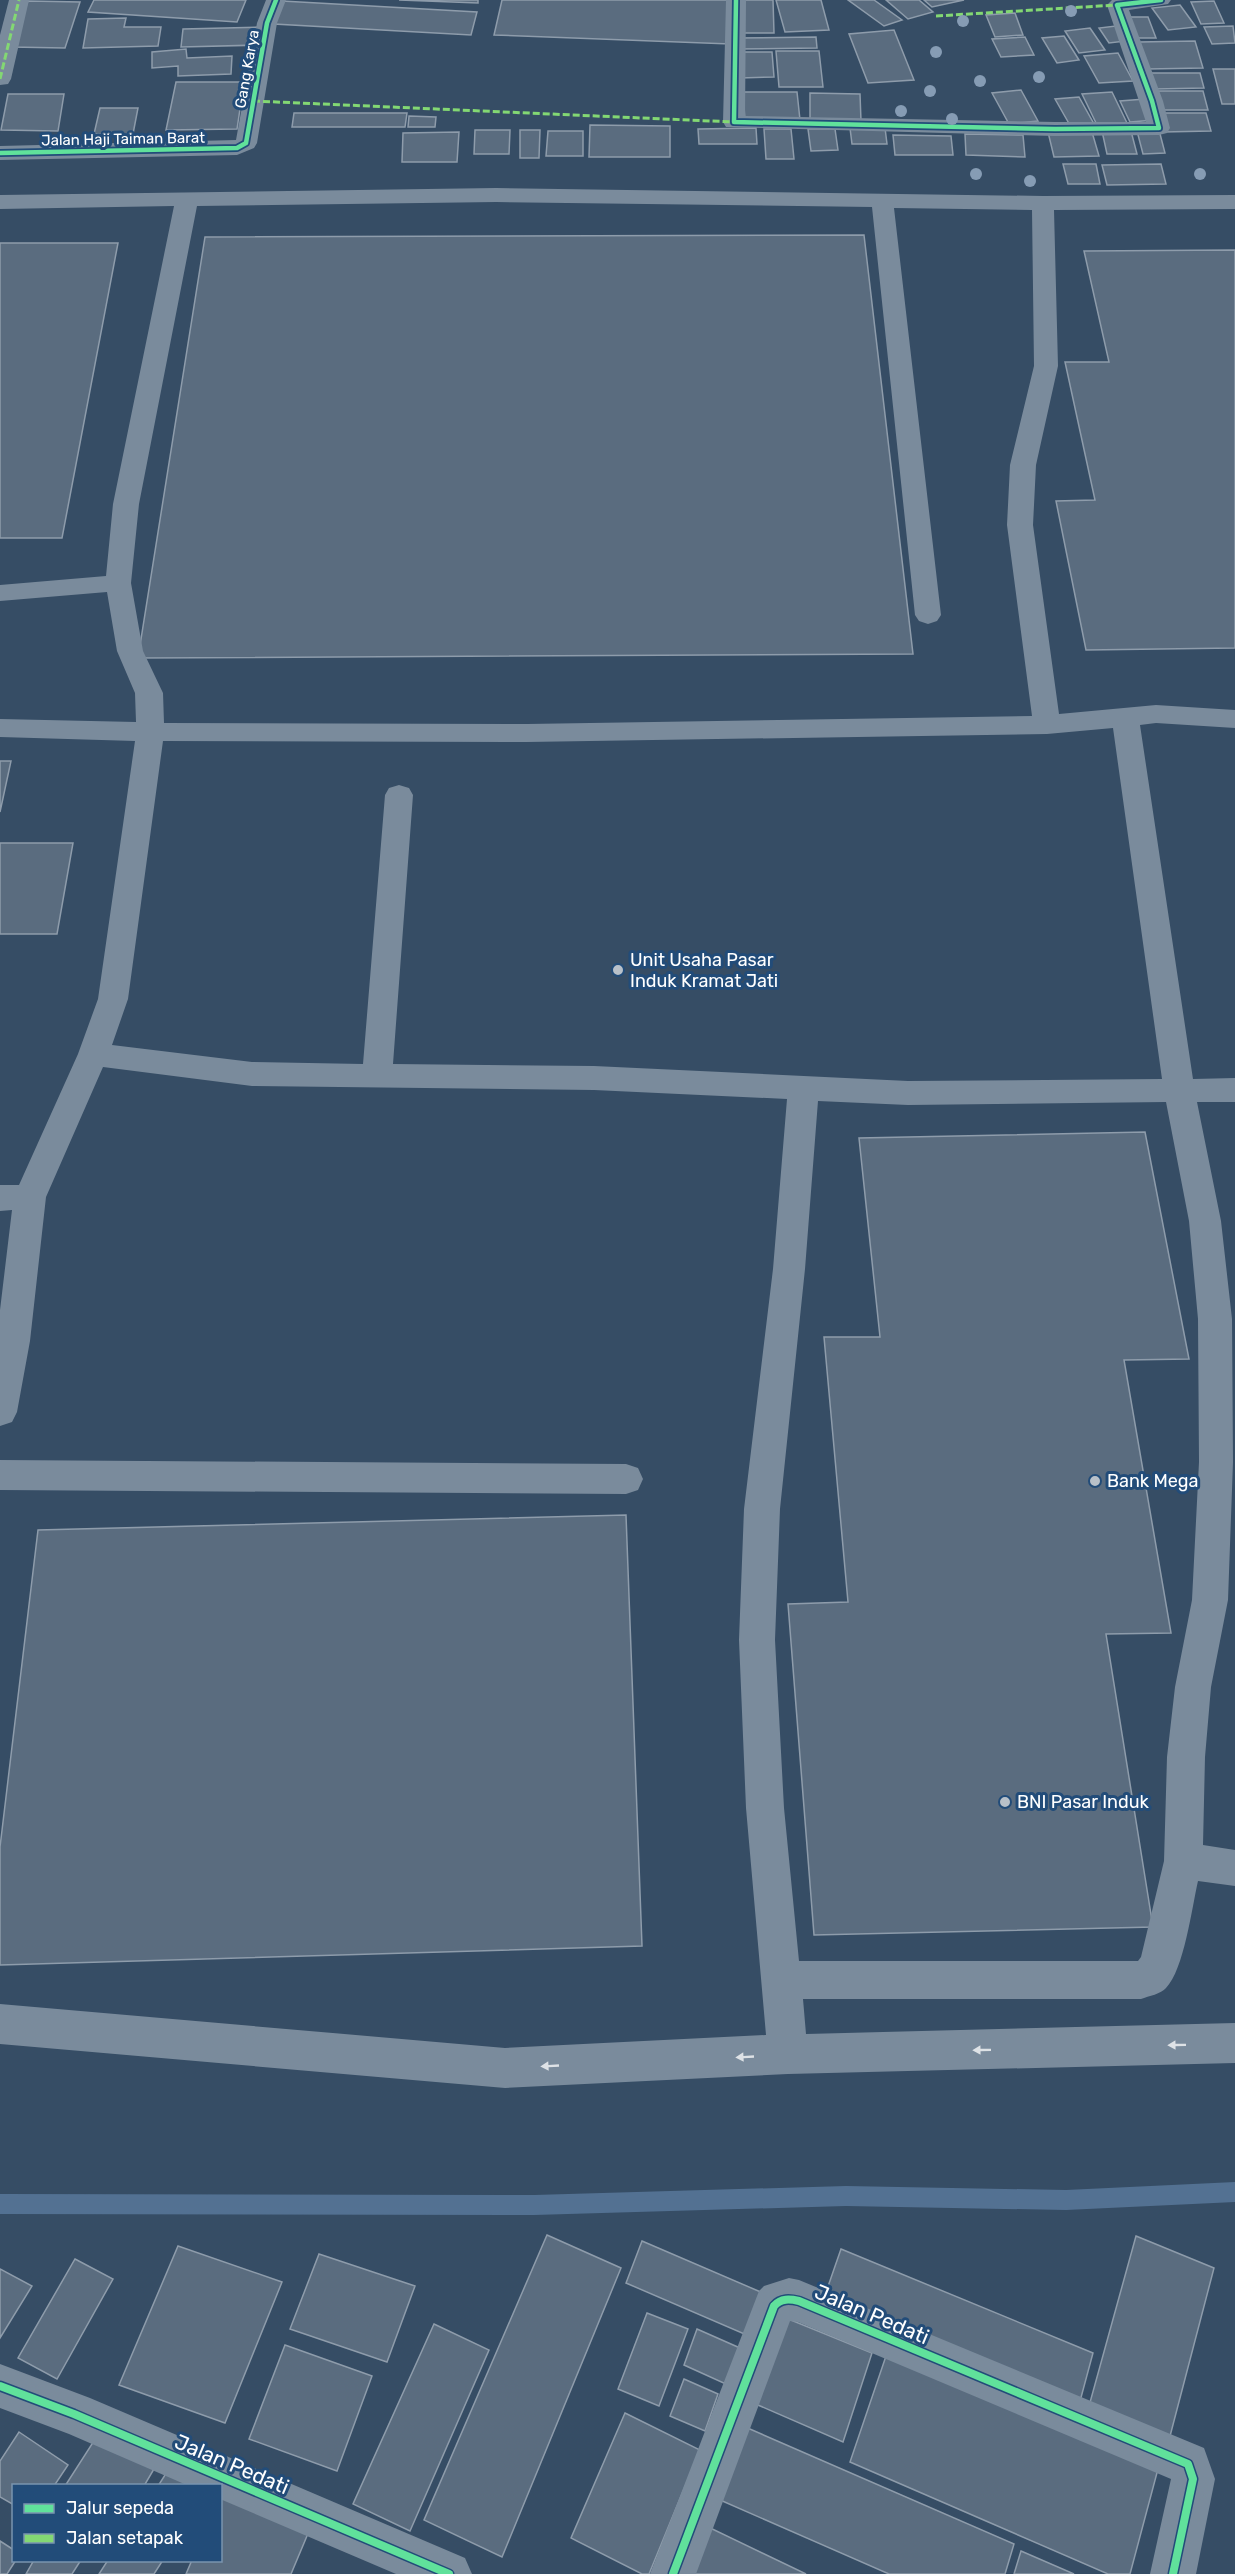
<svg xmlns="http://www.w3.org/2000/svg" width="1235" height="2574" viewBox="0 0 1235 2574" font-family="Rubik,sans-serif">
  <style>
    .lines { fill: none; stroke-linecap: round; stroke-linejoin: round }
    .stream { fill: #537192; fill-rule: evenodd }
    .building { fill: #5a6c7f; stroke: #8e9cab; stroke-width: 1.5 }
    .minor { fill: #7a8b9c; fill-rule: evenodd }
    .quiet { stroke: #83d873; stroke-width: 3; stroke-dasharray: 7 3; stroke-linecap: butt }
    .cycleway-far1-casing { stroke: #224c79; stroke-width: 8 }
    .cycleway-casing { stroke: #224c79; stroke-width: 11 }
    .cycleway-far1 { stroke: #60e19b; stroke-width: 4.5 }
    .cycleway { stroke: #60e19b; stroke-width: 8 }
    .tree { fill: #869cb4 }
    .oneway { fill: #dee2e6 }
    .poi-dot { fill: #b9c1c9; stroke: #224c79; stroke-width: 2 }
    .labels { text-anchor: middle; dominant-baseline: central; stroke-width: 6; stroke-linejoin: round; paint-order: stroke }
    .far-street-label { font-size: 15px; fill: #fff; stroke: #224c79 }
    .poi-label { font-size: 18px; fill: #fff; stroke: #224c79; text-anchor: start }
    .near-street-label { font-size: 21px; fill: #fff; stroke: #224c79 }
  </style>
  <rect width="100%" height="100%" fill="#364d65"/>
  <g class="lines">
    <path class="stream" d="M1235 2182V2202L1066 2210 846 2206 534 2215 0 2214V2194L534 2195 846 2186 1066 2190Z"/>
  </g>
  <g class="building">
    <path d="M94 0H246L237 22 88 12Z"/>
    <path d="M399 0H478V3Z"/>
    <path d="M502 0H732L730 44 494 35Z"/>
    <path d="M739 0H773L774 33H739Z"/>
    <path d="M776 0H821L829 30 785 32Z"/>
    <path d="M848 0H874L902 20 884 26Z"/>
    <path d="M886 0H919L933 12 908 19Z"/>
    <path d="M924 0H964L932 7Z"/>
    <path d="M28 1 80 2 65 48 11 47Z"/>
    <path d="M282 1 477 12 471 35 274 24Z"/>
    <path d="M1214 1 1224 23 1201 24 1191 2Z"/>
    <path d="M1180 5 1196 27 1168 30 1152 8Z"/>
    <path d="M1015 13 1023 35 995 37 986 15Z"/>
    <path d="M1129 17H1148L1156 38H1137Z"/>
    <path d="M126 18 124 27H161L158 46 83 48 88 19Z"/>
    <path d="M1116 26 1126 41 1109 43 1099 28Z"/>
    <path d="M1233 26 1235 43 1212 44 1204 27Z"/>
    <path d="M262 27 261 45 181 47 183 29Z"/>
    <path d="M1090 28 1105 50 1079 53 1065 31Z"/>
    <path d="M894 30 914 80 868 83 849 34Z"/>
    <path d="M1064 36 1079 60 1057 63 1042 38Z"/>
    <path d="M816 37 817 48 736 49 735 38Z"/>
    <path d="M1025 37 1034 55 1001 57 992 39Z"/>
    <path d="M1195 41 1203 68 1147 69 1139 42Z"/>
    <path d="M186 49 187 58 232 56 231 74 178 76V66L152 68V52Z"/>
    <path d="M776 51H819L823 87H779Z"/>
    <path d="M738 52H772L774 77 740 78Z"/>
    <path d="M1118 53 1133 81 1099 83 1084 56Z"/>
    <path d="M1213 69H1235V104H1222Z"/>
    <path d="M1150 73H1200L1204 88 1155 89Z"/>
    <path d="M176 82H244L237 129 166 130Z"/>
    <path d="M1021 90 1038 121 1009 124 992 93Z"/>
    <path d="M1155 91H1203L1208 110H1161Z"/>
    <path d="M743 92H797L800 120H745Z"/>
    <path d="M1112 92 1128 125 1098 127 1082 94Z"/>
    <path d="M810 93 860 94 861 121 810 120Z"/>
    <path d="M8 94H64L58 131 1 130Z"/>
    <path d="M1079 97 1094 124 1071 127 1055 99Z"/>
    <path d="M1145 99 1155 120 1130 122 1120 101Z"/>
    <path d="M100 108H138L133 134H94Z"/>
    <path d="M294 113H407L405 127H292Z"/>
    <path d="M1159 113H1206L1211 131 1163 132Z"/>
    <path d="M409 116 436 117 435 127H408Z"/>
    <path d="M590 125 670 126V157H589Z"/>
    <path d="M756 128 757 144H699L698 129Z"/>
    <path d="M850 128H885L887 144H852Z"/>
    <path d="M764 129H791L794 159H766Z"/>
    <path d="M808 129H835L838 150 811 151Z"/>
    <path d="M475 130H510L509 154H474Z"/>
    <path d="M520 130H540L539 158H520Z"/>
    <path d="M1159 130 1165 153 1143 154 1137 131Z"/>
    <path d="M548 131H583V156H546Z"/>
    <path d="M1102 131H1131L1137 154H1107Z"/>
    <path d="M459 132 457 162H402L403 133Z"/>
    <path d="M1048 132H1092L1099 156 1054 157Z"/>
    <path d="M965 134 1023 135 1025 157 966 155Z"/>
    <path d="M893 135 951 136 953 155H895Z"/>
    <path d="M1063 164H1096L1100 184H1068Z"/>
    <path d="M1161 164 1166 184 1107 185 1102 165Z"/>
    <path d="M864 235 913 654 138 658 205 237Z"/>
    <path d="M0 243H118L62 538H0Z"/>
    <path d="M1235 250V648L1086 650 1056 501 1095 500 1065 362H1109L1084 251Z"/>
    <path d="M0 761H11L0 812Z"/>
    <path d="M0 843H73L57 934H0Z"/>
    <path d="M1145 1132 1189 1359 1124 1360 1171 1633 1106 1634 1153 1927 814 1935 788 1604 848 1602 824 1337H880L859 1138Z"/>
    <path d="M626 1515 642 1946 0 1965V1847L38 1530Z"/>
    <path d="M547 2235 621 2268 502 2557 424 2520Z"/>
    <path d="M1136 2236 1214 2268 1169 2440 1089 2406Z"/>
    <path d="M642 2241 763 2293 749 2336 626 2283Z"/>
    <path d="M178 2246 282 2282 225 2423 119 2385Z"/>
    <path d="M841 2249 1093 2353 1079 2405 824 2298Z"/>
    <path d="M319 2254 415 2286 387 2362 290 2329Z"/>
    <path d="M75 2259 113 2279 57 2379 18 2358Z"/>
    <path d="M0 2269 32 2286 0 2338Z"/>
    <path d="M647 2313 688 2329 659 2406 618 2389Z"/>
    <path d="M781 2316 872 2353 843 2442 751 2402Z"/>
    <path d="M434 2324 489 2350 410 2531 353 2504Z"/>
    <path d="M697 2329 740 2348 728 2385 684 2365Z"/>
    <path d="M285 2345 372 2376 337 2471 249 2439Z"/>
    <path d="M886 2356 1158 2469 1130 2574H1108L850 2462Z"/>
    <path d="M684 2379 718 2394 705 2431 670 2416Z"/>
    <path d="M625 2413 700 2450 649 2574H642L571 2538Z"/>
    <path d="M736 2423 1014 2544 1005 2574H889L711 2496Z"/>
    <path d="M19 2432 68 2465 54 2486H14V2505L0 2497V2461Z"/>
    <path d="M99 2433 154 2469 144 2486H65Z"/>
    <path d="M172 2464 203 2486H158Z"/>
    <path d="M220 2494 312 2524 291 2574H186L192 2560H220Z"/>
    <path d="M704 2525 806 2574H685Z"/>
    <path d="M0 2541 14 2550V2560H16L7 2574H0Z"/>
    <path d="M1021 2551 1074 2574H1014Z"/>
    <path d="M34 2560H81L72 2574H26Z"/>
    <path d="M108 2560H163L154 2574H99Z"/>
  </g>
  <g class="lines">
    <g class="minor">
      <path d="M9 0H29L11 79 8 84 0 85V35Z"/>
      <path d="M266 0H286L277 23 257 143 254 148 237 155 0 160V146L236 140 257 23Z"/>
      <path d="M726 0H746L745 116 1055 122H1146L1107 5 1112 0H1171L1168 4 1129 10 1163 101 1170 128 1167 133 1159 135 1055 136 726 127 723 122Z"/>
      <path d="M496 188 1043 196 1235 195V209L1054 210 1058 366 1036 465 1033 525 1059 714 1156 705 1235 710V728L1156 723 1140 725 1193 1079 1235 1078V1102H1197L1221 1221 1232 1319 1233 1462 1228 1600 1211 1687 1205 1757 1203 1845 1235 1850V1886L1198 1881C1192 1907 1184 1970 1166 1988 1161 1994 1149 1996 1141 1999H803L806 2034 1235 2023V2063L788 2074 505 2088 0 2044V2004L505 2048 766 2035 746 1808 739 1640 744 1509 773 1269 787 1099 594 1090 252 1086 103 1067 46 1197 30 1341 17 1412 12 1422 0 1426V1310L12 1210 0 1211V1185H19L78 1054 98 999 135 741 0 737V719L136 722 135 693 117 651 107 592 0 601V585L106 576 113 504 174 206 0 209V195ZM496 202 872 207 915 615 919 621 928 624 937 621 941 615 894 208 1032 210 1034 366 1010 465 1007 525 1032 716 527 724 164 723 163 693 143 651 131 583 139 504 197 206ZM1113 728 1162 1079 908 1081 594 1066 393 1064 413 795 409 788 399 785 389 788 385 795 363 1064 252 1062 112 1045 128 999 163 741 527 742 1047 734ZM818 1101 908 1105 1166 1102 1189 1221 1198 1319 1199 1462 1192 1600 1175 1687 1167 1757 1164 1861 1141 1957 1138 1961H799L784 1808 775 1640 780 1509 805 1269Z"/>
      <path d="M0 1460 626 1464 638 1468 643 1479 638 1490 626 1494 0 1490Z"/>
      <path d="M789 2278 799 2280 1204 2448 1215 2479 1196 2574H1150L1171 2479 798 2322 790 2321 696 2574H650L759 2291 764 2286Z"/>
      <path d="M0 2364 90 2398 465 2558 472 2574H396L220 2499V2486H189L69 2434 0 2408Z"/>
    </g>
    <g class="quiet">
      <path d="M936 16 1117 5"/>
      <path d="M0 79 19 0"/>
      <path d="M253 101 734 122"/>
    </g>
    <defs>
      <g id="cycleway-far1">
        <path d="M736 0 734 122 1055 129 1159 128 1152 101 1117 5 1161 0"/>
        <path d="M0 153 237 148 246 143 267 23 276 0"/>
      </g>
      <g id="cycleway">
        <path d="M0 2386 74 2414 449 2574"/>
        <path d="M673 2574 774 2306C781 2298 790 2299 799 2301L1188 2464 1193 2479 1173 2574"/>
      </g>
    </defs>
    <use href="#cycleway-far1" class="cycleway-far1-casing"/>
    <use href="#cycleway" class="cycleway-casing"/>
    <use href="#cycleway-far1" class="cycleway-far1"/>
    <use href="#cycleway" class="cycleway"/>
  </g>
  <g class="tree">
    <circle cx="1071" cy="11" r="6"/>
    <circle cx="963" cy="21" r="6"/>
    <circle cx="936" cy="52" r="6"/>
    <circle cx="1039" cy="77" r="6"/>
    <circle cx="980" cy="81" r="6"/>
    <circle cx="930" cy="91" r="6"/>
    <circle cx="901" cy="111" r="6"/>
    <circle cx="952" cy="119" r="6"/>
    <circle cx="976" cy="174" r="6"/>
    <circle cx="1200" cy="174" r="6"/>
    <circle cx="1030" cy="181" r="6"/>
  </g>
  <defs><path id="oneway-solid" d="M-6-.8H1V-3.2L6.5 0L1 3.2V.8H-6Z" transform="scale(1.5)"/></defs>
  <g class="oneway">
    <use href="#oneway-solid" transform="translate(1177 2045) rotate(179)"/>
    <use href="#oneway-solid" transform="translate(982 2050) rotate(179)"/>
    <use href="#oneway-solid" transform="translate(745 2057) rotate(177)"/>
    <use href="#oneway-solid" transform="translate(550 2066) rotate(177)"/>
  </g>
  <g class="poi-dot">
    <circle cx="618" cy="970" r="6"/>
    <circle cx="1095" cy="1481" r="6"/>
    <circle cx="1005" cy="1802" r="6"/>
  </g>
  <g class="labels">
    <g class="far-street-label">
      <text transform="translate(247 69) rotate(-80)">Gang Karya</text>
      <text transform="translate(123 139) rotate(-1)">Jalan Haji Taiman Barat</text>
    </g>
    <g class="poi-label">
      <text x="630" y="960">Unit Usaha Pasar<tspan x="630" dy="21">Induk Kramat Jati</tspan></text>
      <text x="1107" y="1481">Bank Mega</text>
      <text x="1017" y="1802">BNI Pasar Induk</text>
    </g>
    <g class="near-street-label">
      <text transform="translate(872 2314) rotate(23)">Jalan Pedati</text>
      <text transform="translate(232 2464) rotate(23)">Jalan Pedati</text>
    </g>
  </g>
  <rect x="12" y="2484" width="210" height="78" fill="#224c79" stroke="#7a94af" stroke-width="1.5"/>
  <rect x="24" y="2504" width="30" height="9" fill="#60e19b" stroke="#7a94af" stroke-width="1.5"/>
  <text x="66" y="2514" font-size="18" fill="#ffffff">Jalur sepeda</text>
  <rect x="24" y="2534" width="30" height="9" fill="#83d873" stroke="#7a94af" stroke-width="1.5"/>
  <text x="66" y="2544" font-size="18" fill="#ffffff">Jalan setapak</text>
</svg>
